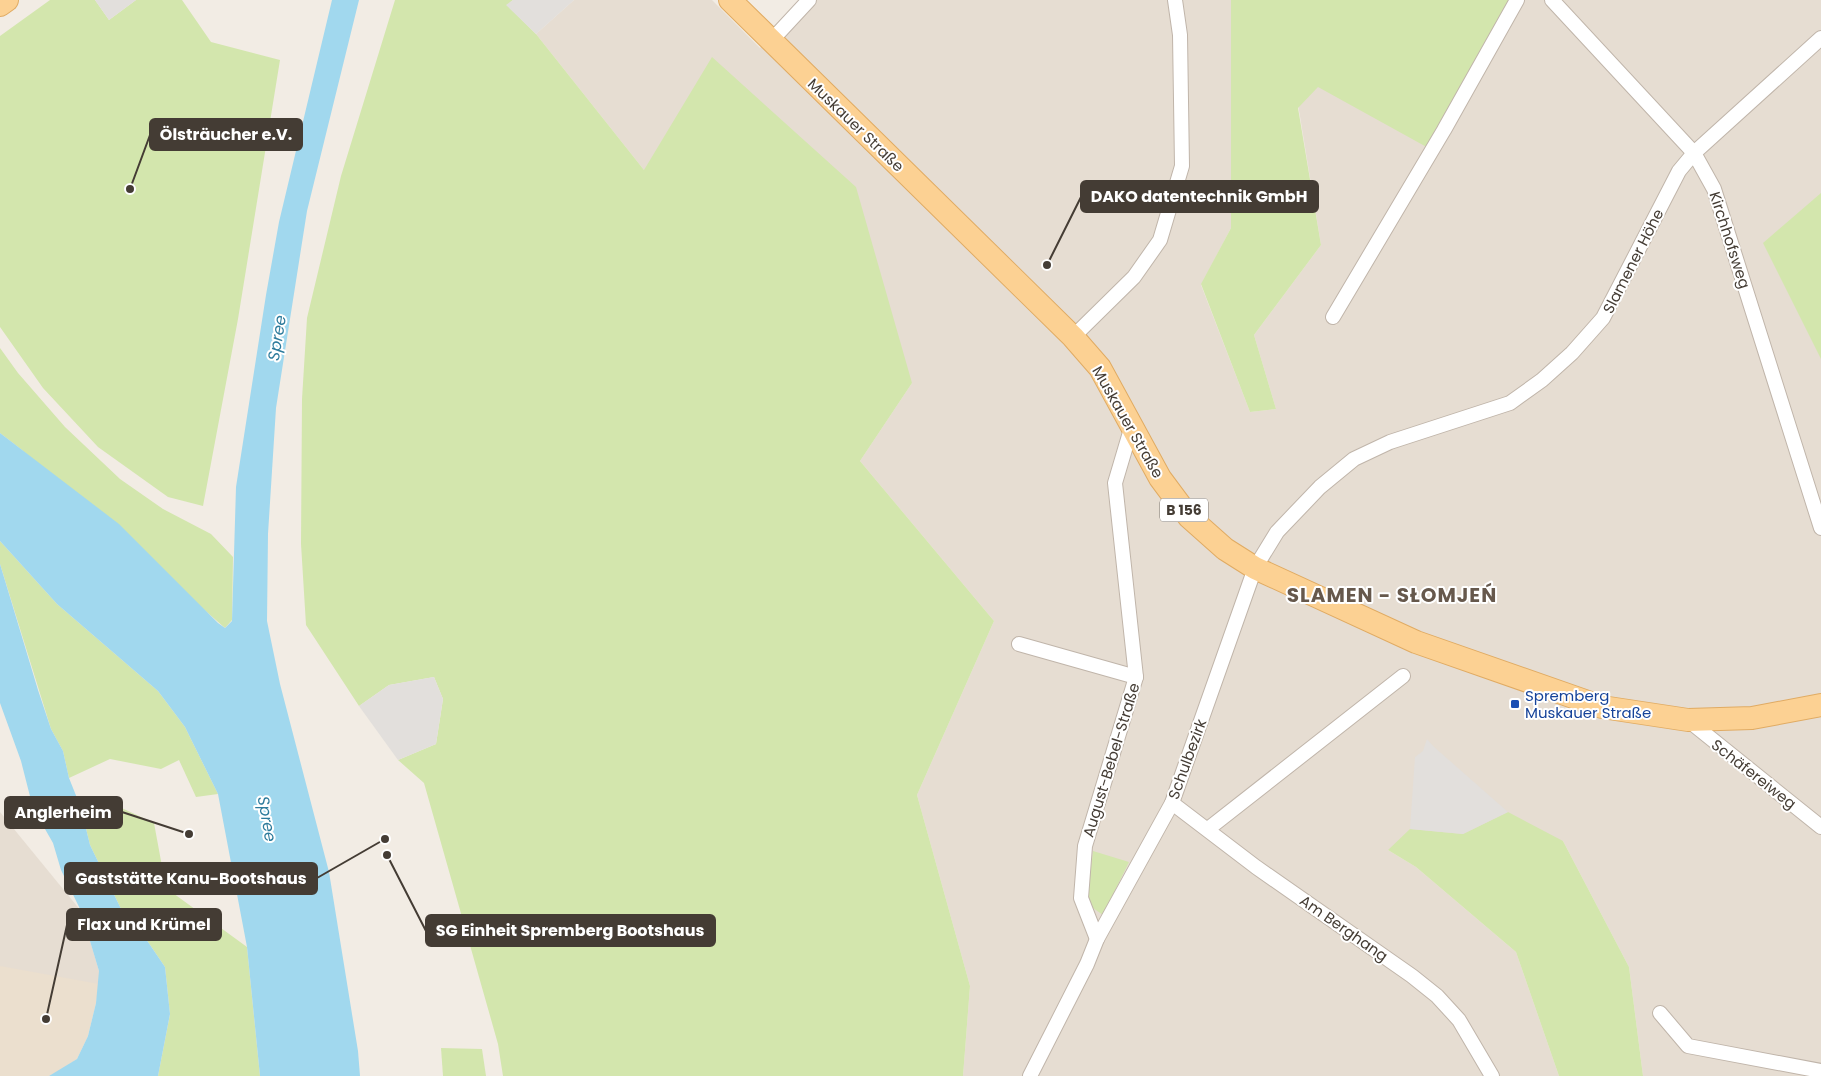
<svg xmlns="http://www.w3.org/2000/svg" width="1821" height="1076" viewBox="0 0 1821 1076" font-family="Poppins,sans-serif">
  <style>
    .residential { fill: #e6ddd2 }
    .education { fill: #ebdfce }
    .green { fill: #d3e6ad }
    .parking { fill: #e2dfdc }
    .water { fill: #a1d8ee }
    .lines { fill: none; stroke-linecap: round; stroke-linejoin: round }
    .street-casing { stroke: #c0b5aa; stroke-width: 16 }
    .primary-casing { stroke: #e0ab63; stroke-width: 24 }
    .street { stroke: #fff; stroke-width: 14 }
    .primary { stroke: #fcd193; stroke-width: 22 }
    .transit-dot { fill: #1a4fb4; stroke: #fff; stroke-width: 2 }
    .labels { text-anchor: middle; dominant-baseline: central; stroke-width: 4; stroke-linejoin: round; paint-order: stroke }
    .shield { fill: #fff; stroke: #7c7671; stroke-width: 1 }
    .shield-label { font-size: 14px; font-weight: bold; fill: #443c34 }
    .street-label { font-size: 15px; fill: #443c34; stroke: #fff }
    .transit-label { font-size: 15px; fill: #164399; stroke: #fff; text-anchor: start }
    .water-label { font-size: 16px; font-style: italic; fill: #2d7b9c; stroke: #fff }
    .district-label { font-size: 20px; font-weight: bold; letter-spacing: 1px; fill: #66584c; stroke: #fff }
    .leader { fill: none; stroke: #443c34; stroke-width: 2 }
    .callout-dot { fill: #443c34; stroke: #fff; stroke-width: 2 }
    .callout { fill: #443c34; stroke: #443c34; stroke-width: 2 }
    .callout-label { font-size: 16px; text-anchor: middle; font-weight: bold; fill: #fff }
  </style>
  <rect width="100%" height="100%" fill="#f2ece4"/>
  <g class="residential">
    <path d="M574 0H712L760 48 806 0H1231V228L1201 285 1250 412 1276 409 1254 335 1321 245 1281 0H1821V1076H1643L1629 967 1563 841 1388 850 1416 867 1516 952 1559 1076H963L970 986 917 795 994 621 860 461 912 383 644 170 536 34Z"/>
    <path d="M0 812 81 911 99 971V984L49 1076H0Z"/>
  </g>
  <path class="education" d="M0 966 99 984 96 1003 88 1036 77 1059 59 1071 49 1076H0Z"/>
  <g class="green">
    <path d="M50 0H95L109 20 136 0H182L211 42 280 60 238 319 203 506 168 497 98 447 43 388 0 327V36Z"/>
    <path d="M395 0H513L507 5 536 34 644 170 712 57 856 187 912 383 860 461 994 621 917 795 970 986 963 1076H503L498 1044 424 783 398 760 436 744 443 699 434 677 389 685 359 706 306 625 301 544 302 399 307 318 341 176Z"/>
    <path d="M1231 0H1517L1432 150 1318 87 1298 108 1321 245 1254 335 1276 409 1250 412 1201 284 1231 228Z"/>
    <path d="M1821 193V359L1763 243Z"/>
    <path d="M0 348 18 373 65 427 120 479 163 509 211 534 233 557 232 620 225 628 22 450 0 433Z"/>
    <path d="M0 541 57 604 158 691 185 727 218 794 196 797 179 760 161 769 110 759 69 778 63 751 51 729 0 564Z"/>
    <path d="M113 804 154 823 166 888 247 947 260 1076H158L170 1014 165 967 146 939 123 913 90 845 81 808Z"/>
    <path d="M1508 812 1563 841 1629 967 1643 1076H1559L1516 952 1416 867 1388 850 1410 829 1463 834Z"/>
    <path d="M1093 851 1129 862 1103 915 1090 906 1088 893Z"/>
    <path d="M441 1048 482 1049 486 1076H443Z"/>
  </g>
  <g class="parking">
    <path d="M95 0H136L109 20Z"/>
    <path d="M513 0H574L536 34 506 5Z"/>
    <path d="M434 677 443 699 436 744 398 760 359 706 389 685Z"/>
    <path d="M1427 739 1433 746 1508 812 1463 834 1410 829 1415 757 1423 751Z"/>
  </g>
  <g class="water">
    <path d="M332 0H359L307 211 276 408 268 534 267 621 280 684 329 872 358 1051 360 1076H260L247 947 218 794 185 727 158 691 57 604 0 541V433L119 524 218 623 225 628 232 621 236 487 266 295 279 222Z"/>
    <path d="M0 564 38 690 51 729 63 751 69 778 81 808 90 845 123 913 146 939 165 967 170 1014 158 1076H49L77 1059 88 1036 96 1003 99 971 81 911 61 870 53 843 33 808 21 761 0 703Z"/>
  </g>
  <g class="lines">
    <defs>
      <g id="street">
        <path d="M1552 0 1694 153 1714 189 1821 528"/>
        <path d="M771 41 809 0"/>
        <path d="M1333 317 1444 130 1517 0"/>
        <path d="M1073 337 1134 277 1160 240 1182 166 1180 35 1175 0"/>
        <path d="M1019 644 1136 677"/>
        <path d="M1688 720 1821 827"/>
        <path d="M1172 803 1256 867 1412 976 1437 996 1459 1020 1492 1076"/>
        <path d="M1208 829 1403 676"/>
        <path d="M1097 939 1081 898 1085 846 1136 677 1115 483 1131 429"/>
        <path d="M1660 1013 1688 1046 1821 1071"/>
        <path d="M1030 1076 1087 964 1097 939 1172 803 1255 568 1277 532 1320 487 1354 459 1390 442 1510 403 1542 380 1572 353 1603 318 1679 171 1694 153 1821 38"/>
      </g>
      <g id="primary">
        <path d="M730 0 1073 337 1100 368 1160 478 1189 517 1225 549 1255 568 1416 642 1602 707 1688 720 1752 718 1821 705"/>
        <path d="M0 5 7 0"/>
      </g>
    </defs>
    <use href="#street" class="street-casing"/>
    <use href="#primary" class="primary-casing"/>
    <use href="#street" class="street"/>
    <use href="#primary" class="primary"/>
  </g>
  <rect class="transit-dot" x="1510" y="699" width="10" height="10" rx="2.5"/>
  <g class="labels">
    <rect class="shield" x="1160" y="498.5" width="48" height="23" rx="4"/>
    <g class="shield-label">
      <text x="1184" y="510">B 156</text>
    </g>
    <g class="street-label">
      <text transform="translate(856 125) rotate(44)">Muskauer Straße</text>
      <text transform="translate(1730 240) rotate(72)">Kirchhofsweg</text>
      <text transform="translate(1633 261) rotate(-63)">Slamener Höhe</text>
      <text transform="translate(1128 422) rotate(60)">Muskauer Straße</text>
      <text transform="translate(1187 759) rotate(-70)">Schulbezirk</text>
      <text transform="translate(1111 760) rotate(-73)">August-Bebel-Straße</text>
      <text transform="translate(1754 774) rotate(38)">Schäfereiweg</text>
      <text transform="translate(1344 928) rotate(35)">Am Berghang</text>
    </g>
    <g class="transit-label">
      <text x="1525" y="695">Spremberg<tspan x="1525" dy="17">Muskauer Straße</tspan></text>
    </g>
    <g class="water-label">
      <text transform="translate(277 338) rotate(-81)">Spree</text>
      <text transform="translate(267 819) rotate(80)">Spree</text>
    </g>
    <g class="district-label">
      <text x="1392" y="595">SLAMEN - SŁOMJEŃ</text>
    </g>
  </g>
  <path class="leader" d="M130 189L150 135M1047 265L1081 197M189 834L122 812M385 839L317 878M46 1019L67 925M387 855L426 931"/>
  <g class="callout-dot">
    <circle cx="130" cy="189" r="5"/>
    <circle cx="1047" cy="265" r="5"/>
    <circle cx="189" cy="834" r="5"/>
    <circle cx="385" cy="839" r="5"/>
    <circle cx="46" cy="1019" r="5"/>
    <circle cx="387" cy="855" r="5"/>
  </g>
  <g class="callout">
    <rect x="150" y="119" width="152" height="31" rx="5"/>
    <rect x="1081" y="181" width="237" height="31" rx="5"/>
    <rect x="5" y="797" width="117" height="31" rx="5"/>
    <rect x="65" y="863" width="252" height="31" rx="5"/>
    <rect x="67" y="909" width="154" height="31" rx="5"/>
    <rect x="426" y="915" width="289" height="31" rx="5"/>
  </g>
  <g class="callout-label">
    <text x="226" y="140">Ölsträucher e.V.</text>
    <text x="1199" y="202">DAKO datentechnik GmbH</text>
    <text x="63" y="818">Anglerheim</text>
    <text x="191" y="884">Gaststätte Kanu-Bootshaus</text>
    <text x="144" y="930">Flax und Krümel</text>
    <text x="570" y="936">SG Einheit Spremberg Bootshaus</text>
  </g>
</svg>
